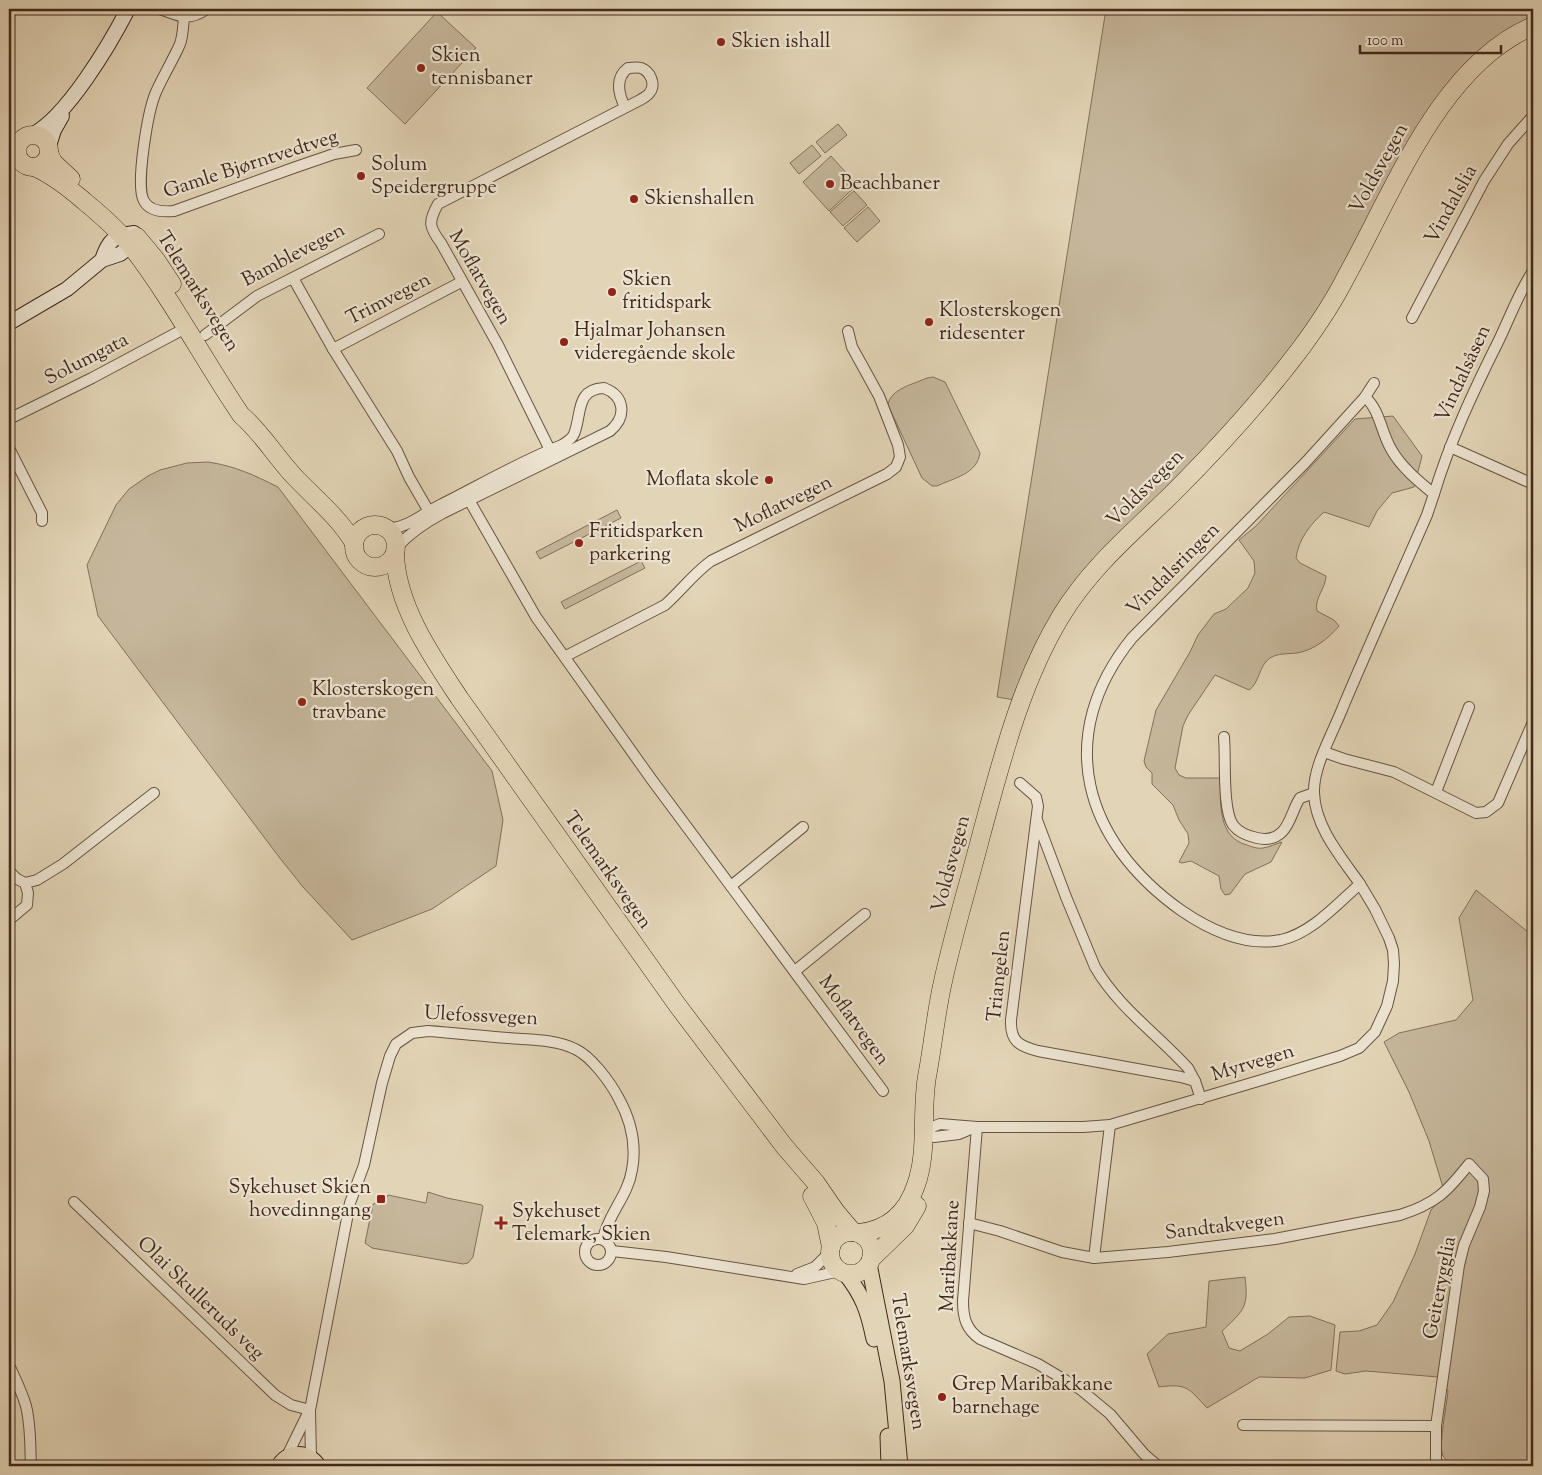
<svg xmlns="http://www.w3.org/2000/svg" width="1542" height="1475" viewBox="0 0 1542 1475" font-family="'Sorts Mill Goudy',serif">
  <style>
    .green { fill: #c6b79c; stroke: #83705c }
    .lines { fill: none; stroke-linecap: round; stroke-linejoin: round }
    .street-casing { stroke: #685442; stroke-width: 12 }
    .secondary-casing { stroke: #40291b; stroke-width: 16 }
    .primary-casing { stroke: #40291b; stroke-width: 17 }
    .highway-casing { stroke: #40291b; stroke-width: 19 }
    .street { stroke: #ece3d0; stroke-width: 10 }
    .secondary { stroke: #ece3d0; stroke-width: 14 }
    .primary { stroke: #e2d4b6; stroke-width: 15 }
    .highway { stroke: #e2d4b6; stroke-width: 18 }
    .poi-dot { fill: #8f2418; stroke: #ece3d0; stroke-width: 2 }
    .labels { text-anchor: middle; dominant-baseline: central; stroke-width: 4.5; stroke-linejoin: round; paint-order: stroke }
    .poi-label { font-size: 20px; fill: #40291b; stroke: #ece3d0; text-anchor: start }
    .street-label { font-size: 20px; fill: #40291b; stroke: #ece3d0 }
  </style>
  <rect width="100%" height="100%" fill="#e2d4b6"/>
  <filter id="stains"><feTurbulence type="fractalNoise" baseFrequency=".004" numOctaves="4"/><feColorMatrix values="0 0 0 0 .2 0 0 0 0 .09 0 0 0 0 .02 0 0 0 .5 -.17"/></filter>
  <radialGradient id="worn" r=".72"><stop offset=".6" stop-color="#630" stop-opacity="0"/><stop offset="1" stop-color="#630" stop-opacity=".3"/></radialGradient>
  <g class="green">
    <path d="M1106 9H1533V34L1498 57 1475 78 1451 107 1425 144 1347 290 1102 571 1061 626 1026 702 997 697Z"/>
    <path d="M437 12 476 48 405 124 367 88Z"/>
    <path d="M838 124 847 135 825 153 816 142Z"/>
    <path d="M812 145 821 156 799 174 790 163Z"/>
    <path d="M831 156 857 185 829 211 803 182Z"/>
    <path d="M854 191 867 205 843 226 830 212Z"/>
    <path d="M868 207 880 221 857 242 844 228Z"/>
    <path d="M933 377 945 382 980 453C977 474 954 478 937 486H932L922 478 888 405C890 389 914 384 927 378Z"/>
    <path d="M1393 416 1422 456 1414 487 1392 493 1377 511 1369 527 1324 512C1310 525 1299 538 1296 558L1300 563 1326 576C1326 588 1314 598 1317 611L1334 620 1339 626C1328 639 1314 650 1297 653 1288 654 1278 653 1270 658 1259 665 1259 684 1249 690L1215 675 1188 715 1183 726 1175 768 1179 775 1186 778H1220C1221 803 1217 837 1247 845 1252 847 1258 849 1263 848 1269 847 1276 844 1282 842L1271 862 1245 874 1230 894 1225 895 1221 889 1219 876 1191 861 1182 863 1179 862 1189 843 1188 834 1179 820 1173 805 1152 784V773L1146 767 1144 761 1156 710 1190 652 1198 635 1214 614 1226 609 1248 588 1255 573 1254 561 1239 540 1256 526 1355 419Z"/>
    <path d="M208 462C235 466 254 475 278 487L492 771 503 820 496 866 432 909 352 940 303 887 279 857 98 616 87 565 116 505 129 489 148 476 160 470 187 463Z"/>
    <path d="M617 510 621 518 540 559 536 552Z"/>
    <path d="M641 561 645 568 565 609 561 602Z"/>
    <path d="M1476 890 1528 932 1533 920V1466C1516 1466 1451 1472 1443 1456 1438 1446 1447 1404 1448 1391L1438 1377 1366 1371 1345 1374 1336 1371 1340 1332 1359 1331 1377 1325 1393 1302 1415 1254 1431 1210 1445 1194 1429 1141 1409 1092 1384 1042 1399 1033 1456 1020 1473 1000 1459 918Z"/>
    <path d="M428 1192 447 1198 482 1205 483 1207 473 1257 468 1263 463 1264 372 1248 365 1243 373 1204 385 1201 388 1195 426 1203Z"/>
    <path d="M1245 1277C1249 1308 1243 1311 1222 1331L1229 1348 1240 1351 1268 1334 1289 1317 1310 1316 1335 1325 1331 1370 1305 1378 1259 1377 1207 1408C1189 1389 1188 1383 1159 1387L1147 1354 1168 1334 1206 1327 1209 1281Z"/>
  </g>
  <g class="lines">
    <defs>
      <g id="street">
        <path d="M160 9C180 16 187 22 207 9"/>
        <path d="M184 17C183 26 183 36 180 44 173 60 163 76 156 92 148 110 135 186 144 201 150 212 164 212 174 211L296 167 334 154 356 150"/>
        <path d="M293 278 333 349 397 451 409 477 432 517"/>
        <path d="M1412 318 1484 181 1508 144 1533 116"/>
        <path d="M205 335 257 296 379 234"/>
        <path d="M333 349 461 282"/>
        <path d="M1365 397C1380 410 1381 432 1391 449 1401 467 1418 481 1434 494L1427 515C1399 579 1370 643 1343 707 1333 733 1313 766 1314 793 1315 827 1341 857 1360 884 1337 904 1312 933 1281 940 1245 947 1210 930 1182 911 1083 841 1053 736 1132 638L1305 463Z"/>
        <path d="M1365 397 1374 383"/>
        <path d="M9 419 92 378 180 331"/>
        <path d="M1450 447 1533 484"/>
        <path d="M9 448 42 513V521"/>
        <path d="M554 458 498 345 441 243C429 227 428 222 438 204L640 100C643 98 648 96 650 92 656 84 650 71 641 68 637 67 632 68 628 68 615 78 618 93 625 107"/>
        <path d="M465 493 536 617 652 780 883 1091"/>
        <path d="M1434 494C1450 441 1474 390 1499 340 1510 317 1519 292 1533 271"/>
        <path d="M388 529C409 527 422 514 440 505 480 485 521 461 562 445 567 442 572 439 574 434 582 415 575 389 604 388 625 396 627 417 610 431L443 513C426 522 410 533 397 547"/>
        <path d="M566 656 665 605C681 591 693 574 711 561L887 474 896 467 900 457 898 445 879 396 852 347 848 331"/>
        <path d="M1224 737C1226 758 1222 809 1233 825 1239 833 1248 836 1257 838 1266 840 1275 839 1282 832 1291 823 1293 808 1300 798L1314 793"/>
        <path d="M1324 752 1344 759 1394 772 1476 813 1486 812 1498 803 1533 722"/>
        <path d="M1020 783 1036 797 1038 806 1011 1020C1010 1041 1019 1046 1038 1051L1181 1077 1195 1081 1201 1099"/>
        <path d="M1436 792 1469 707"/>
        <path d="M1037 820 1066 897 1095 967C1118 1007 1157 1034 1188 1068L1195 1081"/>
        <path d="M9 871 17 879 25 883"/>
        <path d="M25 883 37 880 63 864 154 793"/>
        <path d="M731 886 803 827"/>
        <path d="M9 920 27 905 28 893 25 883"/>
        <path d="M795 971 865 914"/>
        <path d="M977 1127 963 1301C963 1318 966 1329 980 1339L1038 1364 1080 1389 1110 1414 1144 1454 1158 1466"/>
        <path d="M924 1130 940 1124 977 1127H1083L1110 1125 1265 1079 1340 1056 1359 1048 1375 1032 1387 1006 1393 981 1394 964 1393 950 1389 938 1375 909 1360 884"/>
        <path d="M924 1130 934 1137 959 1134 971 1129"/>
        <path d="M74 1202 275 1395 291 1405 310 1410"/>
        <path d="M969 1223 1000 1231 1062 1252 1094 1258 1168 1252 1275 1239 1400 1215C1435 1204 1447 1192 1469 1164L1483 1179 1484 1191 1480 1207 1464 1245 1459 1265 1436 1426V1466"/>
        <circle cx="598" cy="1252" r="13"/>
        <path d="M612 1251 666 1257 804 1279 840 1271"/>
        <path d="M1094 1258 1110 1125"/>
        <path d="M797 1274 815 1267 830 1252"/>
        <path d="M9 1365C15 1378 22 1392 26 1406 31 1426 30 1446 31 1466"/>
        <path d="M1243 1425 1436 1426"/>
        <path d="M286 1458 308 1413"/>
        <path d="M311 1458 310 1410 350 1203 364 1165 382 1083 390 1056 396 1044 412 1033 428 1031C455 1033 482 1036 508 1038 530 1040 555 1039 575 1049 591 1056 610 1082 618 1097 631 1120 637 1143 632 1170 628 1196 608 1214 603 1239"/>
      </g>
      <g id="secondary">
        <path d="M32 135C67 117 110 44 128 9"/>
        <path d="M48 149 54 130 62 116"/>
        <path d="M9 323 67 289 102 260 120 254 131 246 134 233C114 235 108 241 102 260"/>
      </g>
      <g id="primary">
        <path d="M869 1264 892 1381 900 1466"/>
        <path d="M845 1273C863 1296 868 1310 874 1339"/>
        <path d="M888 1436 889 1466"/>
        <path d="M279 1466C288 1450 309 1451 318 1466"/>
      </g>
      <g id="highway">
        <circle cx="33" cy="151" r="16"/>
        <path d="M49 153 53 162 71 179"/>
        <path d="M34 167C53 175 69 188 84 201 101 215 117 229 131 246 172 299 203 359 241 415 260 431 274 454 292 474 313 497 338 516 354 543"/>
        <path d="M137 237 156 260 172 284"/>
        <circle cx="375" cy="546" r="21"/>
        <path d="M395 553C396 605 432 657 460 699L678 1006 784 1146 816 1183 836 1212 853 1232"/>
        <path d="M812 1196 826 1223 831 1247"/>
        <circle cx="851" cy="1253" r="21"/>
        <path d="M859 1233C888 1230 907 1213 916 1185 929 1149 920 1108 928 1071 933 1043 936 1014 942 986 953 934 969 883 982 832 1002 759 1021 682 1061 616 1090 568 1132 533 1172 494 1218 448 1262 400 1301 348 1318 325 1334 301 1347 275 1393 193 1440 65 1533 26"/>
        <path d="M871 1259 905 1226 917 1206"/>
      </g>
    </defs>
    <use href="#street" class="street-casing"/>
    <use href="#secondary" class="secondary-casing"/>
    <use href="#primary" class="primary-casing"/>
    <use href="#highway" class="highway-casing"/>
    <use href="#street" class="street"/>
    <use href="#secondary" class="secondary"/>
    <use href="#primary" class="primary"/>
    <use href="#highway" class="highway"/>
  </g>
  <g class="poi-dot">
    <circle cx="721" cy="42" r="5"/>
    <circle cx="421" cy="68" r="5"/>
    <circle cx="361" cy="176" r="5"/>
    <circle cx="830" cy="184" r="5"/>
    <circle cx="634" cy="199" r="5"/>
    <circle cx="612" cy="292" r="5"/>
    <circle cx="929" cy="322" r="5"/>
    <circle cx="564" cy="342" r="5"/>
    <circle cx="769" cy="480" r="5"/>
    <circle cx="579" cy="543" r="5"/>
    <circle cx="302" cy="702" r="5"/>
    <rect x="376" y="1194" width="10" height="10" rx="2.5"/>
    <path d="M498.5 1215.5h5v5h5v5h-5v5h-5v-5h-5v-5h5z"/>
    <circle cx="942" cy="1397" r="5"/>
  </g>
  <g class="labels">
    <g class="poi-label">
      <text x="731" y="42">Skien ishall</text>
      <text x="431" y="56">Skien<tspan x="431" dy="23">tennisbaner</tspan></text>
      <text x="371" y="165">Solum<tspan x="371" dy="23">Speidergruppe</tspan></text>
      <text x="840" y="184">Beachbaner</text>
      <text x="644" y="199">Skienshallen</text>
      <text x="622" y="280">Skien<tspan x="622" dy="23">fritidspark</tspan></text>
      <text x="939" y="311">Klosterskogen<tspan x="939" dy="23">ridesenter</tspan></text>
      <text x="574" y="331">Hjalmar Johansen<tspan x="574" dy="23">videregående skole</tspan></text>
      <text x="759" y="480" text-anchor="end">Moflata skole</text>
      <text x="589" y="532">Fritidsparken<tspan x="589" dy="23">parkering</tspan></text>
      <text x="312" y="690">Klosterskogen<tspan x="312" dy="23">travbane</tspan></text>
      <text x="371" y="1188" text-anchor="end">Sykehuset Skien<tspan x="371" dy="23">hovedinngang</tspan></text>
      <text x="512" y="1212">Sykehuset<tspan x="512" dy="23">Telemark, Skien</tspan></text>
      <text x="952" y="1385">Grep Maribakkane<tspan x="952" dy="23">barnehage</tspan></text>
    </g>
    <g class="street-label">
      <text transform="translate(251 165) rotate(-18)">Gamle Bjørntvedtveg</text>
      <text transform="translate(1380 169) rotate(-61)">Voldsvegen</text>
      <text transform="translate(1452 205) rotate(-61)">Vindalslia</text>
      <text transform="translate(294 256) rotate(-28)">Bamblevegen</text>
      <text transform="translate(479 278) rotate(60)">Moflatvegen</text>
      <text transform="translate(197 292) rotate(58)">Telemarksvegen</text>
      <text transform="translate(389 300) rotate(-27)">Trimvegen</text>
      <text transform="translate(87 360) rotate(-27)">Solumgata</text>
      <text transform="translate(1464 374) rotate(-65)">Vindalsåsen</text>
      <text transform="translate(1146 489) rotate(-45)">Voldsvegen</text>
      <text transform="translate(784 505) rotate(-26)">Moflatvegen</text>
      <text transform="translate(1174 570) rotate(-45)">Vindalsringen</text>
      <text transform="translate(952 864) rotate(-75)">Voldsvegen</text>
      <text transform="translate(607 871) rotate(55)">Telemarksvegen</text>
      <text transform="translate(1000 976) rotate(-84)">Triangelen</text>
      <text transform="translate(481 1017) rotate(3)">Ulefossvegen</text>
      <text transform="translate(853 1021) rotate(54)">Moflatvegen</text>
      <text transform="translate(1253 1064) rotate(-17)">Myrvegen</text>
      <text transform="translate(1225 1227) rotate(-7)">Sandtakvegen</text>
      <text transform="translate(951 1256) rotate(-87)">Maribakkane</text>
      <text transform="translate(1441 1288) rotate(-79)">Geiterygglia</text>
      <text transform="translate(200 1299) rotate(44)">Olai Skulleruds veg</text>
      <text transform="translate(907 1362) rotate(81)">Telemarksvegen</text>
    </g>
  </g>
  <rect width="1542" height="1475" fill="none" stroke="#e2d4b6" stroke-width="30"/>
  <rect x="10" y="10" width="1522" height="1455" fill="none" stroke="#40291b" stroke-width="2.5"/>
  <rect x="15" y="15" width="1512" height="1445" fill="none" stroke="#40291b"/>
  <path d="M1360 45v8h141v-8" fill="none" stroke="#40291b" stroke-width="2.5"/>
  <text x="1367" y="45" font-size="15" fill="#40291b" stroke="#ece3d0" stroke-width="4" paint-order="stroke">100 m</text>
  <rect width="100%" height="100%" filter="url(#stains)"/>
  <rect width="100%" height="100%" fill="url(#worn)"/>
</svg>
